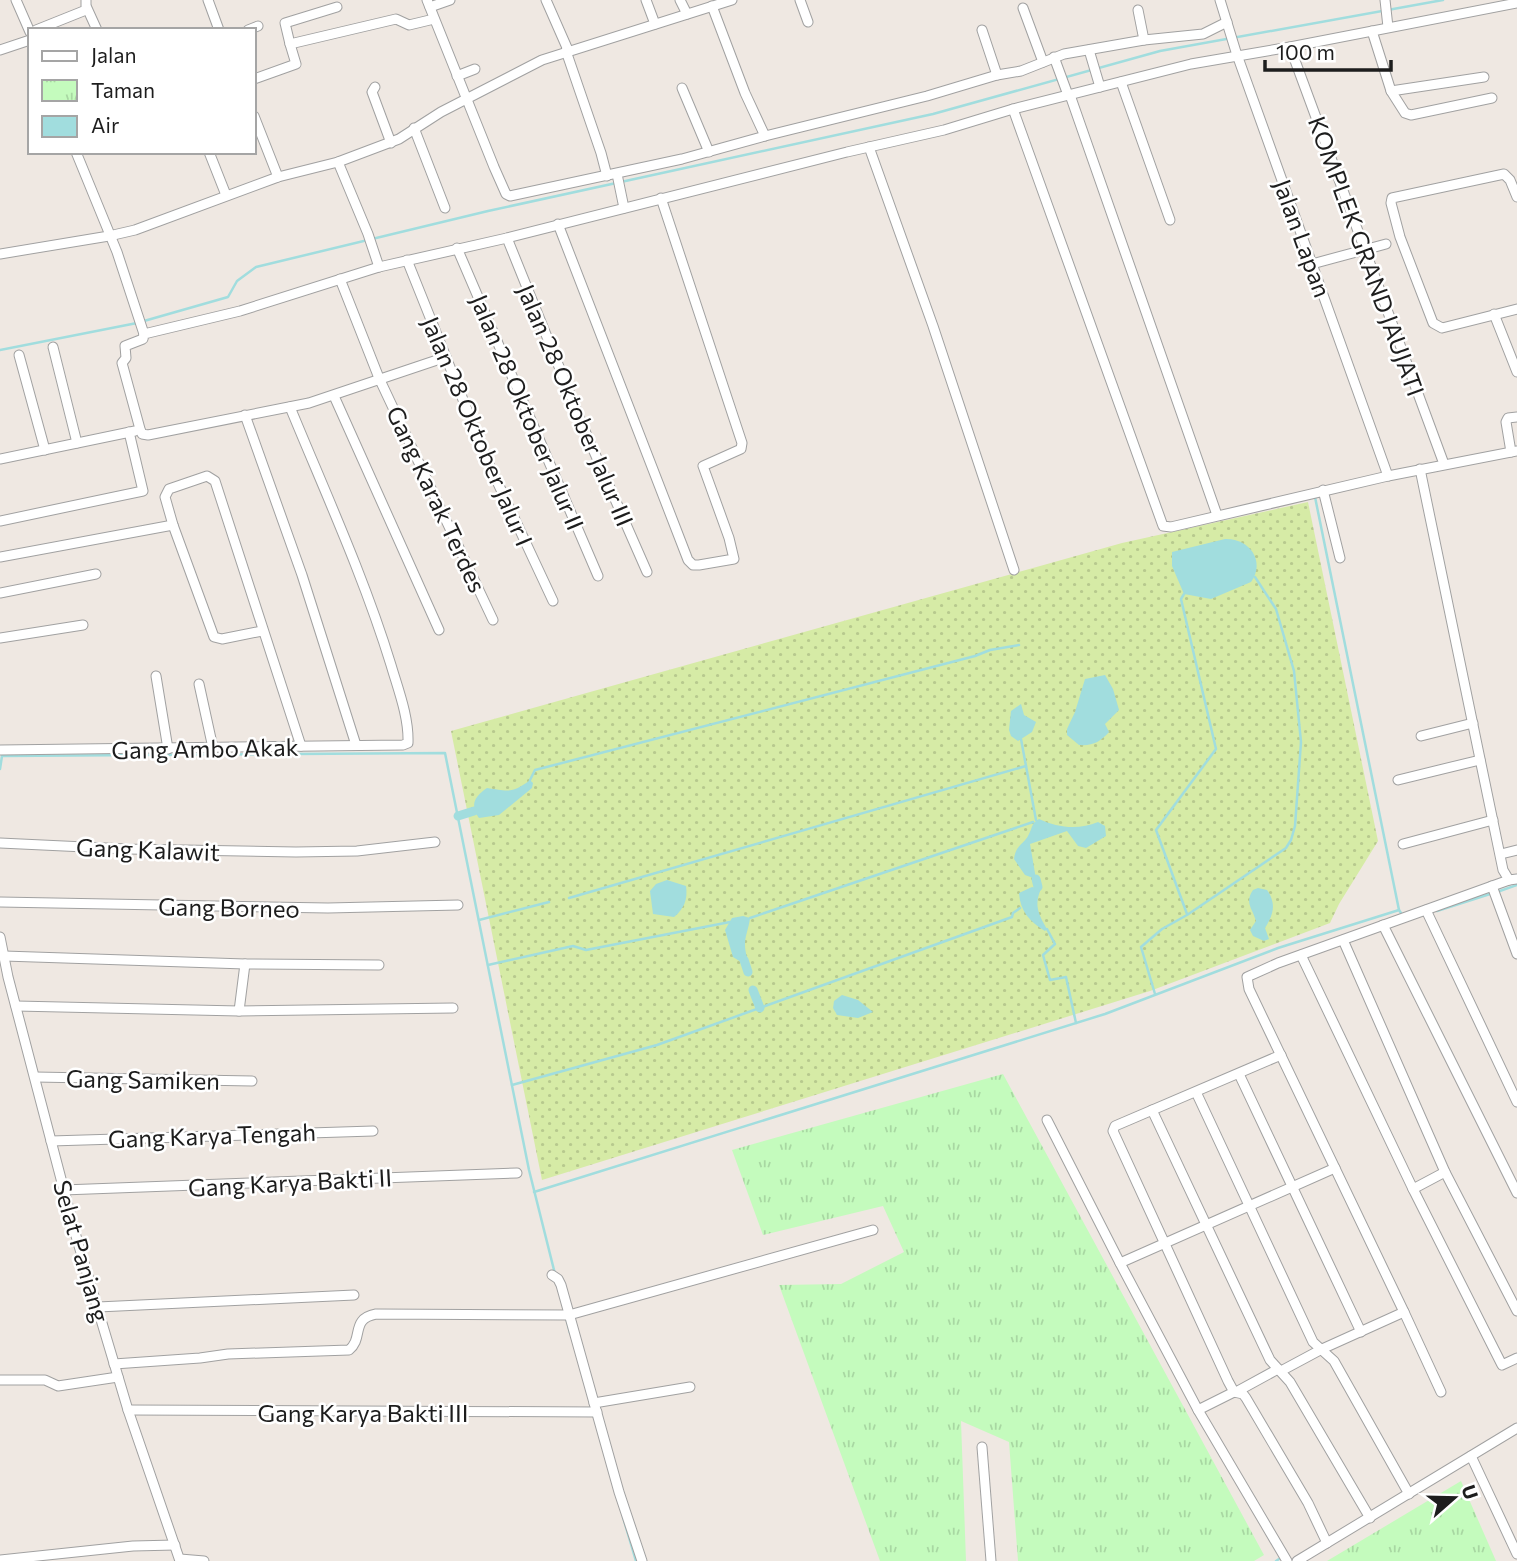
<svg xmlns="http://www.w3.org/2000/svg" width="1517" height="1561" viewBox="0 0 1517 1561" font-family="Commissioner,sans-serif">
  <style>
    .grass { fill: url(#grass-dots) }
    .park { fill: url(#park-tufts) }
    .water { fill: #a1ddde }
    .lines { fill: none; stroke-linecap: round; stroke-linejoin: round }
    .stream { stroke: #a1ddde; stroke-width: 2.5 }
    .canal { stroke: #a1ddde; stroke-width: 9 }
    .minor-casing { stroke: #a1a1a1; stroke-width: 11 }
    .minor { stroke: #fff; stroke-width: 9 }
    .labels { text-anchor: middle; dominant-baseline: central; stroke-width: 5; stroke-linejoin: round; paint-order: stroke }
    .street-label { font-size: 24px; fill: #1d1d1d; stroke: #fff }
  </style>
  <defs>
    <pattern id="grass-dots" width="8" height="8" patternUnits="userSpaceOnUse" patternTransform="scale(1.75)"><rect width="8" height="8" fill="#d6eba6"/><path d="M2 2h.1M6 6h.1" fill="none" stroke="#b7c98e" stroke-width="1.8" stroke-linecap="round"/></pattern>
    <pattern id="park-tufts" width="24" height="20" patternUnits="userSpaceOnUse" patternTransform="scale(1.75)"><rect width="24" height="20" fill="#c4fbbd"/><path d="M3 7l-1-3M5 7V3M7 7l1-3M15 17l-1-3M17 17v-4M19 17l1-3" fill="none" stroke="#a8d7a2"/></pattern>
  </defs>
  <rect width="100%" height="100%" fill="#efe8e2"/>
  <path class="grass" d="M1308 502 1378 841 1339 904 1330 923 1150 991 542 1180 451 731 1122 543Z"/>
  <g class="park">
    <path d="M1003 1074 1264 1555 1254 1561H1018L1009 1442 961 1421 966 1561H880L779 1285 841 1284 904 1252 883 1206 763 1235 732 1150Z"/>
    <path d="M1461 1481 1496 1561H1327Z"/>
  </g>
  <g class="water">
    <path d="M1225 539C1249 538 1266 561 1251 582L1211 599 1184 594 1172 566V552Z"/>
    <path d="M1105 675 1113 689 1119 710 1105 724 1109 732C1100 742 1093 746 1079 745L1067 735V729L1075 712 1085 679Z"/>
    <path d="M1021 704 1024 715 1036 722 1032 732 1018 741 1011 736 1009 730 1011 711Z"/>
    <path d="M530 780 533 783 532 788 499 815 479 818C470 805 474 797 487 788 508 791 512 794 530 780Z"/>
    <path d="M1039 819C1058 828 1079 830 1098 822L1105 826 1106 836 1086 848 1078 846 1067 831 1030 844 1036 879 1025 875 1014 859C1016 844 1024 845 1029 834 1033 826 1031 824 1039 819Z"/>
    <path d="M667 880 686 886C688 899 684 909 674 917L653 914 650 891 656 884Z"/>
    <path d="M1032 887 1041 889C1034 904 1038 914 1047 929L1045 931C1030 922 1020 911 1019 893Z"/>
    <path d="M1258 888 1267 890C1277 904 1273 915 1265 928L1269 939 1264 941 1253 936 1250 930 1256 921C1253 909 1244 903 1253 890Z"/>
    <path d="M743 916 750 918C748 934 742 939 747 957L741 962 733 957 725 930 732 918Z"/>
    <path d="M842 995 858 1000 873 1012 858 1018 837 1015 833 1008 834 1001Z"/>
  </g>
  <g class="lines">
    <g class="stream">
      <path d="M144 321 228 297 237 281 256 267 488 211 933 114 1160 51 1443 0"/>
      <path d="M0 350 137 323"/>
      <path d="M1315 497 1399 910 1403 916"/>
      <path d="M1184 594 1181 599 1216 749 1156 830 1187 914"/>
      <path d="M1021 739 1036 820"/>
      <path d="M0 769 2 756 445 753 529 1170 555 1274"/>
      <path d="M530 780 535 770 975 656 990 650 1019 645"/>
      <path d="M1497 892 1517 885"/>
      <path d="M569 898 1026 766"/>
      <path d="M1437 911 1490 894"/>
      <path d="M750 918 1033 822"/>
      <path d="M479 920 549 902"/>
      <path d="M1047 929 1055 944 1043 955 1050 980 1066 977 1076 1023"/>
      <path d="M488 965 573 946 586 950 730 922"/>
      <path d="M1155 994 1141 947 1162 929 1187 915 1286 848 1291 840 1295 826 1301 742 1294 671 1276 609 1255 577"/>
      <path d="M512 1085 657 1045 1012 917 1013 913 1020 908"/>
      <path d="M534 1192 1105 1014 1278 948 1399 910"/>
      <path d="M567 1321 570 1333"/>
      <path d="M623 1517 636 1561"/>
      <path d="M1276 1561 1279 1559"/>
    </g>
    <g class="canal">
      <path d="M458 816 474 811"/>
      <path d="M1036 879 1038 887"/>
      <path d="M744 960 748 972"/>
      <path d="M753 990 760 1008"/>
    </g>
    <defs>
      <g id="minor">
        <path d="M16 0 30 32"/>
        <path d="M208 0 219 30"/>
        <path d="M427 0 494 167 506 194 510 196 682 159 765 136 927 96 997 75 1021 71 1064 54 1144 40 1203 34 1227 22"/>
        <path d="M546 0 568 50"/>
        <path d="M646 0 655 24"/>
        <path d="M680 0 687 14"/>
        <path d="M800 0 808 22"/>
        <path d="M1220 0 1236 52 1388 476"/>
        <path d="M1385 0 1388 27"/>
        <path d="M712 6 745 93 765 136"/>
        <path d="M337 7 285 23 290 44 396 19 409 25 434 19"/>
        <path d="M430 7 450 0"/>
        <path d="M87 8 97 30"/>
        <path d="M1023 8 1043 62"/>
        <path d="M1138 10 1144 40"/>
        <path d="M36 30 86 10V0"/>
        <path d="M248 30 258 26"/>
        <path d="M982 30 997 75"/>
        <path d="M1372 31 1391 91 1405 113 1411 115 1492 98"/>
        <path d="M1290 47 1444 464"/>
        <path d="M0 50 30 40"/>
        <path d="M1089 50 1100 87"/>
        <path d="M566 51 601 153 607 176"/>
        <path d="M1054 57 1068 95"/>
        <path d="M457 76 475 69"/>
        <path d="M254 79 296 64 290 44"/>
        <path d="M1121 82 1170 220"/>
        <path d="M375 87 372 92 391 143"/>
        <path d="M682 88 709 152"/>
        <path d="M1391 91 1484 77"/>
        <path d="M1070 95 1217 515"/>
        <path d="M1013 109 1163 526 1171 527 1388 476 1517 451"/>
        <path d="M254 116 278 177"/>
        <path d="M414 128 445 208"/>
        <path d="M869 147 933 326 1014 570"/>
        <path d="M76 152 117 252 144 334"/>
        <path d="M209 152 226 195"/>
        <path d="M338 162 368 234 379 267"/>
        <path d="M617 174 624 208"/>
        <path d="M1517 197 1510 180 1504 174 1392 198 1391 203 1400 237 1433 323 1442 328 1517 309"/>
        <path d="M558 224 688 560 693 565H699L734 559 729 538 703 466 741 449 742 443 661 198"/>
        <path d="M507 238 585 431 647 572"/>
        <path d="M457 248 598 576"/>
        <path d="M0 254 109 236 135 230 278 177 338 162 399 139 441 112 542 60 732 0"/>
        <path d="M407 260 488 462 553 601"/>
        <path d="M1312 264 1386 244"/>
        <path d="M340 279 379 378 493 620"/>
        <path d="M1494 314 1517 372"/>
        <path d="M53 347 77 443"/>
        <path d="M19 355 45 450"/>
        <path d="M446 357 309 403 148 435 142 434 140 429 122 363 126 358 125 346 143 339 144 334 240 311 379 267 507 238 847 152 944 130 1013 109 1191 64 1290 47 1517 3"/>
        <path d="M334 396 439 630"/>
        <path d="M245 415 302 575 356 745"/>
        <path d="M1511 452 1506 422 1508 418 1517 417"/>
        <path d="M0 459 135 431"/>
        <path d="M1420 469 1503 870 1509 880 1517 879"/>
        <path d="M1323 490 1340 558"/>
        <path d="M0 521 143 491 129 432"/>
        <path d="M0 557 173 525"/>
        <path d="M0 593 96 574"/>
        <path d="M262 631 222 639 214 637 173 525 165 497 169 489 207 476 215 481 301 746"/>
        <path d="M0 638 83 625"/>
        <path d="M156 676 168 749"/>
        <path d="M199 684 213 748"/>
        <path d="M1421 736 1473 723"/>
        <path d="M0 750 403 745 408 743C409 717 398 689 391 665 364 577 325 492 290 407"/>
        <path d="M1398 780 1480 760"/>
        <path d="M0 843 127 849 296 852 357 851 435 842"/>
        <path d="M1403 844 1493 820"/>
        <path d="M1501 854 1517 850"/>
        <path d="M1492 886 1517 954"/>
        <path d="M0 902 328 908 458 905"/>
        <path d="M1426 910 1517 1102"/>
        <path d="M1383 925 1517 1193"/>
        <path d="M0 937 8 977 76 1236 128 1410 180 1561"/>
        <path d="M1343 940 1445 1172 1517 1311"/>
        <path d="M1301 955 1413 1189 1445 1172"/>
        <path d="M4 956 245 964 379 965"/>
        <path d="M16 1006 239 1011 245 964"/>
        <path d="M239 1011 453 1008"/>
        <path d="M1281 1055 1122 1123 1115 1126 1113 1131 1228 1381 1234 1392 1243 1394 1246 1398 1308 1503 1327 1543"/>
        <path d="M1239 1074 1361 1332"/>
        <path d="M35 1077 252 1081"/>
        <path d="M1196 1092 1313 1342 1334 1361 1409 1494"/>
        <path d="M1152 1110 1270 1360 1290 1382 1370 1518"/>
        <path d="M1047 1120 1120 1263"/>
        <path d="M51 1141 373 1131"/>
        <path d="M1413 1189 1502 1365 1517 1358"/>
        <path d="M63 1190 517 1173"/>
        <path d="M552 1275 558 1279 561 1285 619 1492 642 1561"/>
        <path d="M98 1307 354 1295"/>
        <path d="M1404 1312 1441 1392"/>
        <path d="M114 1364 200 1358 228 1354 349 1350C364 1338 350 1319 376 1314L569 1315 873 1230"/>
        <path d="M1281 1371 1322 1349 1404 1312 1249 989 1247 977 1278 963 1509 880"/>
        <path d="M0 1380H45L58 1386 118 1377"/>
        <path d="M1236 1392 1278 1369"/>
        <path d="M594 1403 690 1387"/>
        <path d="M128 1410 597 1412"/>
        <path d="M1198 1410 1234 1392"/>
        <path d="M982 1447 991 1561"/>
        <path d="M1471 1456 1517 1554"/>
        <path d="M180 1559 204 1561"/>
        <path d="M0 1560 133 1546 175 1545"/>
        <path d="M1287 1561 1198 1410 1120 1263 1335 1168"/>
        <path d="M1297 1561 1517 1428"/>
      </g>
    </defs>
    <use href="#minor" class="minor-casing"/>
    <use href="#minor" class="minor"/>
  </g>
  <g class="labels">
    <g class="street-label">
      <text transform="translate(1303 238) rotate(70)">Jalan Lapan</text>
      <text transform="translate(1367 256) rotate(70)">KOMPLEK GRAND JAUJATI</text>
      <text transform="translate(576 405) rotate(67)">Jalan 28 Oktober Jalur III</text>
      <text transform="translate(528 412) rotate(67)">Jalan 28 Oktober Jalur II</text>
      <text transform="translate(478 431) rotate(67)">Jalan 28 Oktober Jalur I</text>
      <text transform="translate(437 499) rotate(65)">Gang Karak Terdes</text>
      <text transform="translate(205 748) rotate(-1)">Gang Ambo Akak</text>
      <text transform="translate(148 849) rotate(2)">Gang Kalawit</text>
      <text transform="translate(229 907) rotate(1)">Gang Borneo</text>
      <text transform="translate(143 1079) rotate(1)">Gang Samiken</text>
      <text transform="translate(212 1135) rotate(-2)">Gang Karya Tengah</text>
      <text transform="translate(290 1182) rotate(-3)">Gang Karya Bakti II</text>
      <text transform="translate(82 1251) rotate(74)">Selat Panjang</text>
      <text x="363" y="1412">Gang Karya Bakti III</text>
    </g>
  </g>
  <rect x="28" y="28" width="228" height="126" fill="#ffffff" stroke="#a5a5a5" stroke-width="2"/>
  <rect x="42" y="51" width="35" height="10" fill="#ffffff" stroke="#a5a5a5" stroke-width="2"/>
  <text x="91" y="63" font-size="21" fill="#1d1d1d">Jalan</text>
  <rect x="42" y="80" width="35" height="21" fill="url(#park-tufts)" stroke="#a5a5a5" stroke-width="2"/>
  <text x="91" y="98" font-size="21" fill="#1d1d1d">Taman</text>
  <rect x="42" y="116" width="35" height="21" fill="#a1ddde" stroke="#a5a5a5" stroke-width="2"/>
  <text x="91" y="133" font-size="21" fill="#1d1d1d">Air</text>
  <g transform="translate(1454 1498) rotate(70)" stroke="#ffffff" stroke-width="5" paint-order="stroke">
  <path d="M0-5L12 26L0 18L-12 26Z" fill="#1d1d1d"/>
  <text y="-10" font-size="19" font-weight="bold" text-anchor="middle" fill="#1d1d1d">U</text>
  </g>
  <path d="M1265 60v10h126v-10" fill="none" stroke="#1d1d1d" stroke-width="3.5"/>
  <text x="1276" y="60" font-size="21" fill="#1d1d1d" stroke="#ffffff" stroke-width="5" paint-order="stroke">100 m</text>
</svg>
